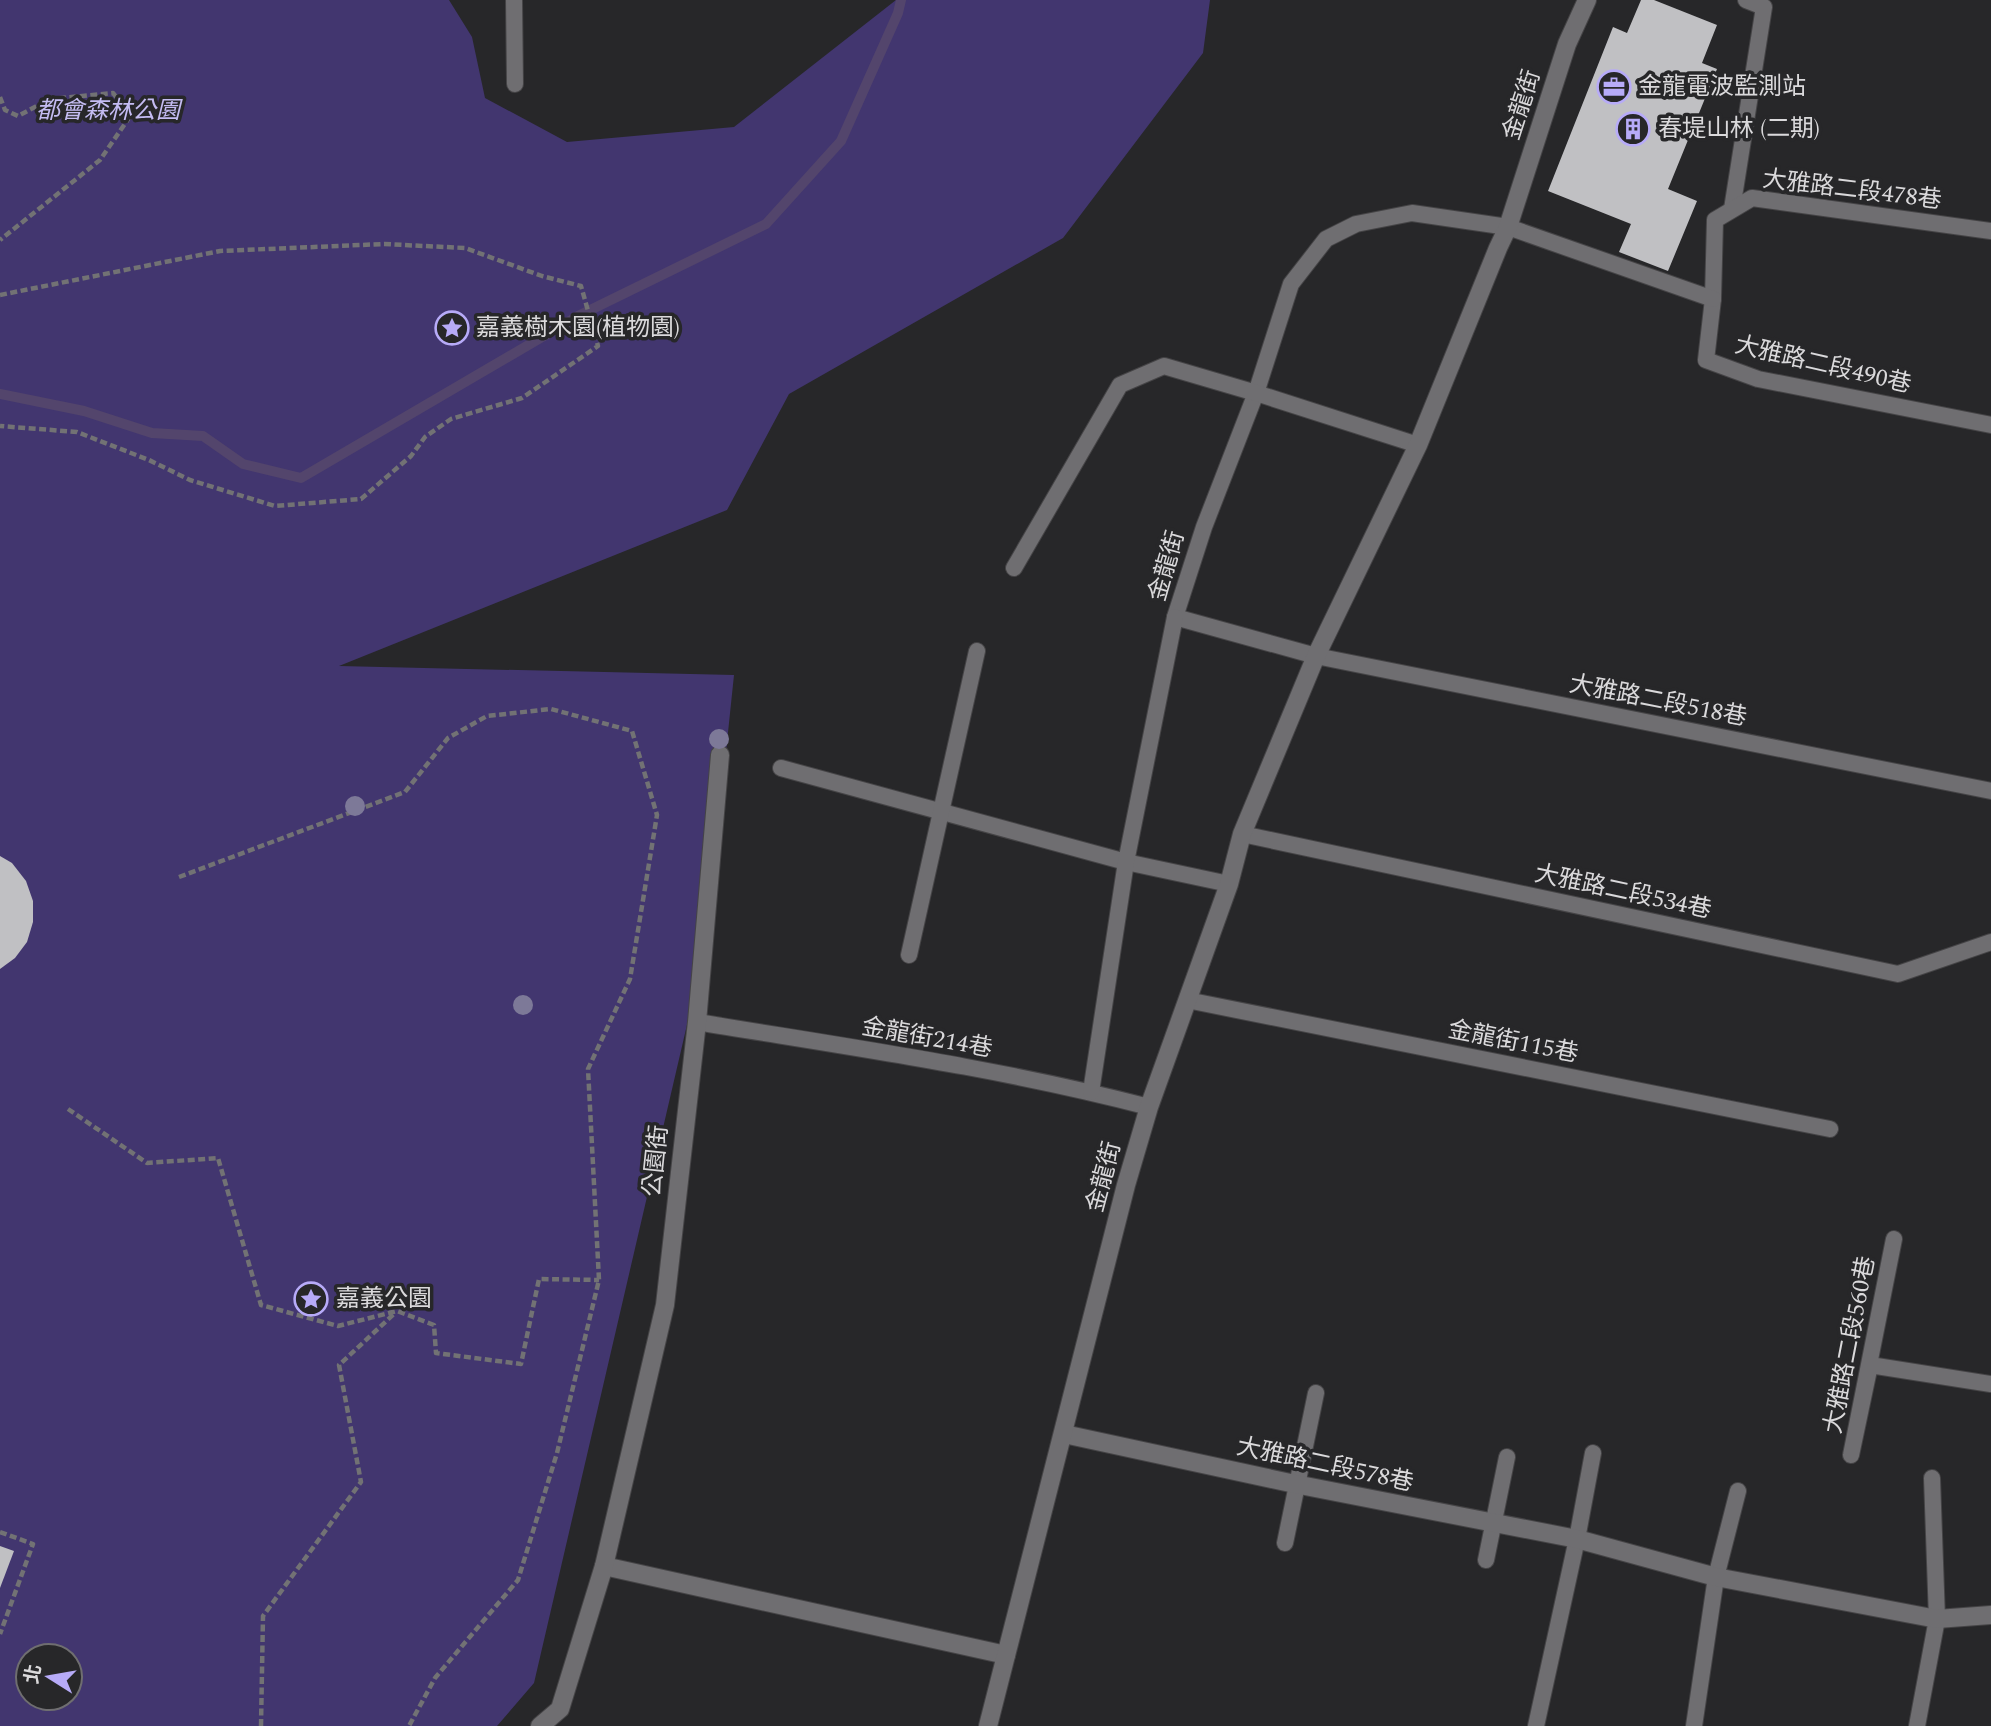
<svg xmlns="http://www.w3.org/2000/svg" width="1991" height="1726" viewBox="0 0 1991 1726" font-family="Spectral,'Noto Sans TC',serif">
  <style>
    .green { fill: #42366f; fill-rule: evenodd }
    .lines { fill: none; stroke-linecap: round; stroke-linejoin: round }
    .stream { stroke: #53456c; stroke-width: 10 }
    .building { fill: #c0c0c3 }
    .lane-casing { stroke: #454446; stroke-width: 18 }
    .street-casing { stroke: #454446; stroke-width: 20 }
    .path { stroke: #727274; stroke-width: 4.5; stroke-dasharray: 7 3.5; stroke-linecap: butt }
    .lane { stroke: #6f6e71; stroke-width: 16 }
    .street { stroke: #6f6e71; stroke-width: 18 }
    .tree { fill: #7d7998 }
    .labels { text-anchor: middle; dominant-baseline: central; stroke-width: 7; stroke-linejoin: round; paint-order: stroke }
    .poi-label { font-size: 24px; fill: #dad9db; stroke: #272729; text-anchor: start }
    .street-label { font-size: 24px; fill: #dad9db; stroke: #272729 }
    .park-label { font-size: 24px; font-style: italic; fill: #c4bcf2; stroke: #272729 }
  </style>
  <rect width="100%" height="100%" fill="#272729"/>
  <path class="green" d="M0 0H449L472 37 485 98 567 142 734 127 896 0H1210L1203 53 1063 238 789 394 727 510 339 666 734 675 706 943 534 1683 497 1726H0ZM28 1656H70V1698H28Z"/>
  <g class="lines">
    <path class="stream" d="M0 394 84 411 152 433 203 436 243 464 301 478 578 316 766 224 841 141 898 13 901 0"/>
  </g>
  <g class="building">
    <path d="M1641 0H1654L1717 25 1702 63 1717 69 1668 189 1697 201 1668 271 1619 252 1631 224 1548 191 1613 27 1627 33Z"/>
    <path d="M0 856 12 863 26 881 33 901V922L27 942 15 958 0 969Z"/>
    <path d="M0 1546 14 1551 0 1588Z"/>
  </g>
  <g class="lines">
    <defs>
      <g id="lane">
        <path d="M514 0 515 84"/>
        <path d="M1732 209 1764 7 1746 0"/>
        <path d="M1991 231 1752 198 1715 220 1713 299 1706 360 1758 379 1991 425"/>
        <path d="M1713 299 1508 227 1412 213 1356 224 1326 239 1291 284 1256 393 1204 527 1175 617 1316 656 1991 791"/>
        <path d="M1014 568 1120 385 1164 366 1256 393 1418 445"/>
        <path d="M781 768 1126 862 1229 884"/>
        <path d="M1242 834 1898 974 1991 942"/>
        <path d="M909 955 977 651"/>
        <path d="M1187 1000 1830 1129"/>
        <path d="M697 1022C848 1047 1000 1068 1149 1107"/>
        <path d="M1091 1092 1126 862 1175 617"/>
        <path d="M1894 1239 1851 1455 1870 1365 1991 1384"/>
        <path d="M1285 1543 1316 1393"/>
        <path d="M1486 1560 1507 1457"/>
        <path d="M1536 1726 1577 1539 1593 1453"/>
        <path d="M1694 1726 1716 1577 1738 1491"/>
        <path d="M1917 1726 1937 1619 1932 1478"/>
      </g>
      <g id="street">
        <path d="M1064 1434 1295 1484 1577 1539 1716 1577 1937 1619 1991 1615"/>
        <path d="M604 1566 1006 1655"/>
        <path d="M540 1726 560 1709 604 1566 665 1305 697 1022 720 755"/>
        <path d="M988 1726 1126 1185 1149 1107 1229 884 1242 834 1316 656 1418 445 1498 248 1508 227 1567 44 1587 0"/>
      </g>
    </defs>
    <use href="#lane" class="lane-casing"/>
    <use href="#street" class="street-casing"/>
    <g class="path">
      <path d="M0 97 5 110 18 116 50 99 113 93 131 115 100 160 0 240"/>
      <path d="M0 295 220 251 384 244 465 248 542 276 581 286 598 346 522 398 451 419 425 437 411 456 361 499 275 506 190 480 149 460 77 432 0 426"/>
      <path d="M179 877 405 792 448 738 487 716 551 709 632 731 657 815 630 979 588 1069 599 1280 557 1453 518 1580 435 1678 409 1726"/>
      <path d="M68 1109 147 1163 218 1158 261 1305 338 1326 397 1311 434 1325 436 1353 521 1364 539 1279 599 1280"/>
      <path d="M0 1532 33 1544 0 1634"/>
      <path d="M261 1726 263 1616 361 1482 339 1365 395 1313"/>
    </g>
    <use href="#lane" class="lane"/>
    <use href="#street" class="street"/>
  </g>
  <g class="tree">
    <circle cx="719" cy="739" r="10"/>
    <circle cx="355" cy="806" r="10"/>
    <circle cx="523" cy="1005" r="10"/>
  </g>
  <defs>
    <symbol id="office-ring" viewBox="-11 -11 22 22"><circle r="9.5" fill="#272729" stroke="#b7abf8" stroke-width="1.5"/><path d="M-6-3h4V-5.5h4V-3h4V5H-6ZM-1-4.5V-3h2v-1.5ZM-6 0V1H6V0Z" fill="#b7abf8"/></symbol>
    <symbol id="building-ring" viewBox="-11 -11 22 22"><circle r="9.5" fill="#272729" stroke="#b7abf8" stroke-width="1.5"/><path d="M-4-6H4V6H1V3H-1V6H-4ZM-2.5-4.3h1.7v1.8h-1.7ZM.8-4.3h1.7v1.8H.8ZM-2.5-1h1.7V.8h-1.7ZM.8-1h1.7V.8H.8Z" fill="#b7abf8"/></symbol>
    <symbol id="sight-ring" viewBox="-11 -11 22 22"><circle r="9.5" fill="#272729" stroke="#b7abf8" stroke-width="1.5"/><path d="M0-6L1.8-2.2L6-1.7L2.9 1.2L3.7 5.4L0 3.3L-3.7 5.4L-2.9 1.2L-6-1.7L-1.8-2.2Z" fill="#b7abf8"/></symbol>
  </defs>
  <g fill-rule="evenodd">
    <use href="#office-ring" x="1595" y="68" width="38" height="38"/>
    <use href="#building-ring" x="1614" y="110" width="38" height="38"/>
    <use href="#sight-ring" x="433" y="309" width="38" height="38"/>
    <use href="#sight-ring" x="292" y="1280" width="38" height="38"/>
  </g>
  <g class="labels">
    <g class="poi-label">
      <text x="1638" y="87">金龍電波監測站</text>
      <text x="1658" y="129">春堤山林 (二期)</text>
      <text x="476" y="328">嘉義樹木園(植物園)</text>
      <text x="336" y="1299">嘉義公園</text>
    </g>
    <g class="street-label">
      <text transform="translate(1522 105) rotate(-72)">金龍街</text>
      <text transform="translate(1852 190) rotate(7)">大雅路二段478巷</text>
      <text transform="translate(1823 365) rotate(13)">大雅路二段490巷</text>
      <text transform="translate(1167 566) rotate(-74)">金龍街</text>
      <text transform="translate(1658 701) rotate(11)">大雅路二段518巷</text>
      <text transform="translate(1623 892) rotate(12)">大雅路二段534巷</text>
      <text transform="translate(927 1038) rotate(10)">金龍街214巷</text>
      <text transform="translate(1513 1042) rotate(11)">金龍街115巷</text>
      <text transform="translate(656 1161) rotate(-84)">公園街</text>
      <text transform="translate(1104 1177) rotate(-75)">金龍街</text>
      <text transform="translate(1850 1345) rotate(-79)">大雅路二段560巷</text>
      <text transform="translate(1325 1465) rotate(12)">大雅路二段578巷</text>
    </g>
    <g class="park-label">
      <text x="108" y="111">都會森林公園</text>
    </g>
  </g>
  <g transform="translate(49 1677) rotate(281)"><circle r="33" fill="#272729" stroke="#6f6e70" stroke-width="2"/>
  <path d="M0-5L12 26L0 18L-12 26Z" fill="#b7abf8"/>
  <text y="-10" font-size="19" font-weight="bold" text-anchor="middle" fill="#dad9db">北</text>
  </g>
</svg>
